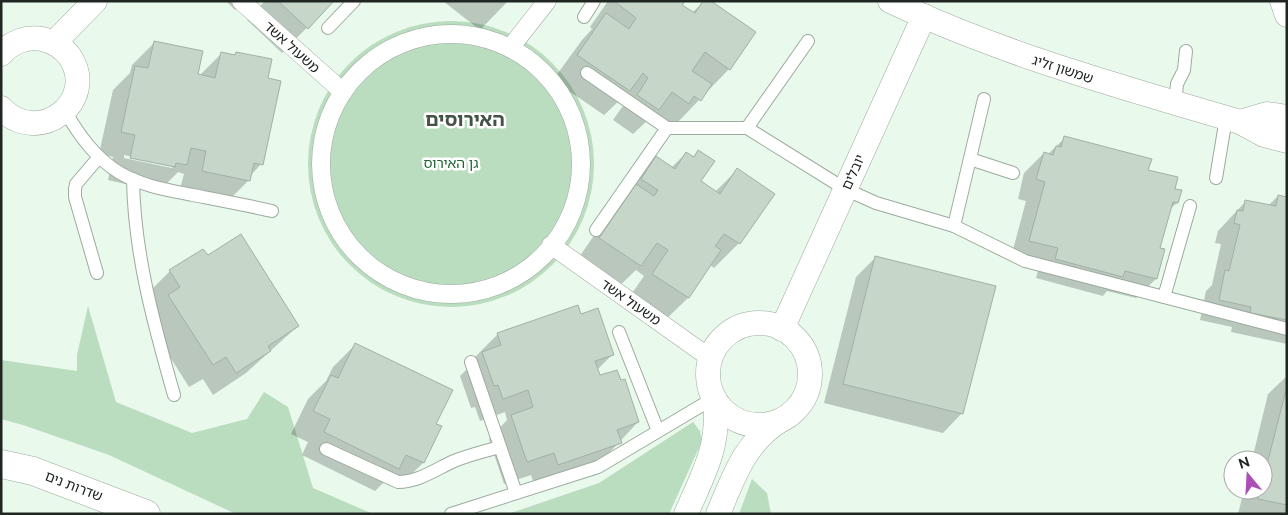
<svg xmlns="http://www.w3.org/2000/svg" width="1288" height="515" viewBox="0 0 1288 515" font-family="Raleway,'Noto Sans Hebrew',sans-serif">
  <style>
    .green { fill: #badcbf }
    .shadow { fill: #0003; fill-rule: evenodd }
    .building { fill: #c6d6c8; stroke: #a2b1a4 }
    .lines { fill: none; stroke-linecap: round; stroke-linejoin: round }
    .service-casing { stroke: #9cab9e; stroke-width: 14 }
    .pedestrian-casing { stroke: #9cab9e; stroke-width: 19 }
    .minor-casing { stroke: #9cab9e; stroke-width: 25 }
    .secondary-casing { stroke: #9cab9e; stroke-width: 29 }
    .service { stroke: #fff; stroke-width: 12 }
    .pedestrian { stroke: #fff; stroke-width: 18 }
    .minor { stroke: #fff; stroke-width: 24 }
    .secondary { stroke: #fff; stroke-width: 28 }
    .labels { text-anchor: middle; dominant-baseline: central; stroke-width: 5; stroke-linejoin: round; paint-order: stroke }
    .street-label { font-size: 14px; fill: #202621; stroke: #fff }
    .park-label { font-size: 14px; fill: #1f6433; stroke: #fff }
    .district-label { font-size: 19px; font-weight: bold; fill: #445146; stroke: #fff }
  </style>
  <rect width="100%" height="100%" fill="#e9f9eb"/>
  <g class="green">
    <circle cx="451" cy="164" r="143"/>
    <path d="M88 306 116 402 192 433 247 419 264 392 288 407 313 488 373 514H236L109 455 23 425 1 419V360L77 371V355Z"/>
    <path d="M693 422 700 431 702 441 669 514H508L599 483Z"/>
    <path d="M752 479 767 493 771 514H739Z"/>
  </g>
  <g class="shadow">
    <path d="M226 1H244L235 10Z"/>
    <path d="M265 1H333L282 53 247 20Z"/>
    <path d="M443 1H508L480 30Z"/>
    <path d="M608 1H683L681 5 692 13 704 1 729 69 675 125 670 121 663 128 650 118 633 134 613 120 625 103 620 100 604 115 553 80 582 40 592 29 590 27Z"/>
    <path d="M155 42 196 75 199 76 221 54 233 56 236 53 266 79 261 164 250 176 249 180 226 203 179 193 184 174 178 172 163 187 151 190 108 180 113 157 99 154 113 90 130 73 132 65ZM124 155 174 166 172 168 124 158Z"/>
    <path d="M1065 138 1147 171 1174 189 1177 203 1169 210 1159 249 1163 250 1156 279 1136 298 1107 291 1103 296 1036 278 1039 267 1010 261 1026 201 1018 199 1024 173 1044 153 1048 154Z"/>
    <path d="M698 151 699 181 715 192 737 170 773 194 739 243 714 268 710 265 688 298 663 322 628 299 644 276 636 270 615 290 575 263 631 182 656 158 671 168 686 153 692 158Z"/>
    <path d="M1278 196 1287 198V344L1231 332 1232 327 1200 320 1206 291 1212 285 1221 244 1215 243 1218 231 1246 201 1268 206Z"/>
    <path d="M207 257 298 326 246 373 213 395 203 379 189 387 146 319 156 308 147 294 170 271Z"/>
    <path d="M876 257 962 413 943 433 824 403 856 277Z"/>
    <path d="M581 316 613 354 597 370 599 377 638 422 597 466 535 487 531 475 504 484 489 439 507 420 505 412 480 421 475 407 471 408 460 376 476 360 475 357 498 334Z"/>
    <path d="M356 344 435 424 440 427 423 463 400 485 387 479 375 491 302 455 308 442 291 434 308 399 326 381 333 367Z"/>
    <path d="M1287 376V514H1238L1244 490H1263V460H1252L1268 394Z"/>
  </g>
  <g class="building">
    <path d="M278 1H334L308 29Z"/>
    <path d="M614 1H685L682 5 695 13 703 1H711L756 32 730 70 705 52 692 71 712 84 701 101 694 96 689 104 672 92 659 110 637 95 648 78 643 73 630 91 577 55 606 13 629 29 636 18Z"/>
    <path d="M154 41 203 51 198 74 215 78 221 52 235 55 236 52 272 59 268 78 281 81 263 165 254 163 250 181 202 171 206 151 191 148 187 165 176 163 175 167 130 158 135 135 121 132 135 66 148 68Z"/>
    <path d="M1064 136 1152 159 1148 170 1178 177 1175 189 1182 190 1178 203 1173 202 1160 248 1165 249 1157 279 1125 271 1123 277 1055 259 1058 248 1029 241 1045 182 1036 179 1044 152 1053 155 1056 146 1061 147Z"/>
    <path d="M698 150 715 161 701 181 720 194 737 168 775 194 740 244 724 234 715 246 721 250 689 298 652 274 668 250 657 243 641 266 599 238 636 184 654 196 658 190 641 179 656 156 675 169 686 152 694 157Z"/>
    <path d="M1278 195 1287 197V320L1250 313 1251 307 1219 300 1225 270 1229 271 1240 225 1234 223 1237 210 1243 211 1245 200 1276 206Z"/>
    <path d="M241 234 299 326 268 346 271 351 236 373 226 357 213 365 168 295 180 287 169 270 203 249 208 255Z"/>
    <path d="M875 256 996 286 963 414 843 384Z"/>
    <path d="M578 305 581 314 598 308 614 355 595 361 600 375 617 370 621 380 625 379 639 422 617 430 622 443 558 465 554 453 527 462 511 415 533 407 528 390 503 399 498 385 494 386 482 352 501 345 497 333Z"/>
    <path d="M355 343 453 390 436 424 442 426 424 463 406 455 399 469 324 432 330 419 313 411 331 375 338 378Z"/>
    <path d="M1287 386V505L1258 499 1260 490H1263V480Z"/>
  </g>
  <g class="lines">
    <defs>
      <g id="service">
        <path d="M584 17 594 1"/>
        <path d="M328 28 354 1"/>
        <path d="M587 73 667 128"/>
        <path d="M1175 103 1177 84 1184 70 1186 51"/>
        <path d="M65 111C79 135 95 158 120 173 142 186 168 190 193 195 219 200 246 205 272 211"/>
        <path d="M747 128 808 41"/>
        <path d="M970 159 1013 173"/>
        <path d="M1216 178 1226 118"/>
        <path d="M133 179C134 253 154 325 174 395"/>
        <path d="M954 226 984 99"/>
        <path d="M596 230 667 128H747L845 189 876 203 954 226 1025 261 1164 297 1190 206"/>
        <path d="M97 273 75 197V189L76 184 99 157"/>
        <path d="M1164 297 1287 329"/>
        <path d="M619 332 658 431"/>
        <path d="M471 362 516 493"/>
        <path d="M326 449 398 482C419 482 436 469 454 461 469 455 485 451 500 447"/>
        <path d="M451 514 598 467 714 398"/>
      </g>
      <g id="pedestrian">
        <path d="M241 1 343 92"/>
        <circle cx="451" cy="164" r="130"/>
        <path d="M510 48 547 1"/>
        <path d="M551 245 710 358"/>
      </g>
      <g id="minor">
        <path d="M890 1C1002 54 1121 87 1240 122L1264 135 1287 141"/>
        <path d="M1282 1 1287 15"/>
        <path d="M54 43 95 1"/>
        <path d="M1 54C11 42 27 36 42 39 53 41 64 48 70 57 99 101 38 148 1 108"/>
        <path d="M1240 122 1267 114 1287 117"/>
        <circle cx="759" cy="374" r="51"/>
        <path d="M782 329 924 16"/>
        <path d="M686 514C704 472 720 447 715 400"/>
        <path d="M718 514C734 477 744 444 779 421"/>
      </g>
      <path id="secondary" d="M1 464 33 471 146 514"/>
    </defs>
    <use href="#service" class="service-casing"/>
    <use href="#pedestrian" class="pedestrian-casing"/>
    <use href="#minor" class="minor-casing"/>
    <use href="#secondary" class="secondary-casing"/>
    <use href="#service" class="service"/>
    <use href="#pedestrian" class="pedestrian"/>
    <use href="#minor" class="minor"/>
    <use href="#secondary" class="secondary"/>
  </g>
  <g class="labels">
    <g class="street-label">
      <text transform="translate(292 47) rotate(42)">משעול אשד</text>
      <text transform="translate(1063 69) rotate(18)">שמשון זליג</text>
      <text transform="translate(853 172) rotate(-66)">יובלים</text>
      <text transform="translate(631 302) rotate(35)">משעול אשד</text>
      <text transform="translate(74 486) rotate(21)">שדרות נים</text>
    </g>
    <g class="park-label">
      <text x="451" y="163">גן האירוס</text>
    </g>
    <g class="district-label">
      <text x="465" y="119">האירוסים</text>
    </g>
  </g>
  <rect width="1288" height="515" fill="none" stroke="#202621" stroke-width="5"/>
  <g transform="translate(1248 475) rotate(342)"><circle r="24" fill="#ffffff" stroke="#a6a8a6"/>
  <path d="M0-4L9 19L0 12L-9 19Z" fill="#ab4eb8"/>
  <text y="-8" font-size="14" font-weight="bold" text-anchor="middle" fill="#202621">N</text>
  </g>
</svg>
